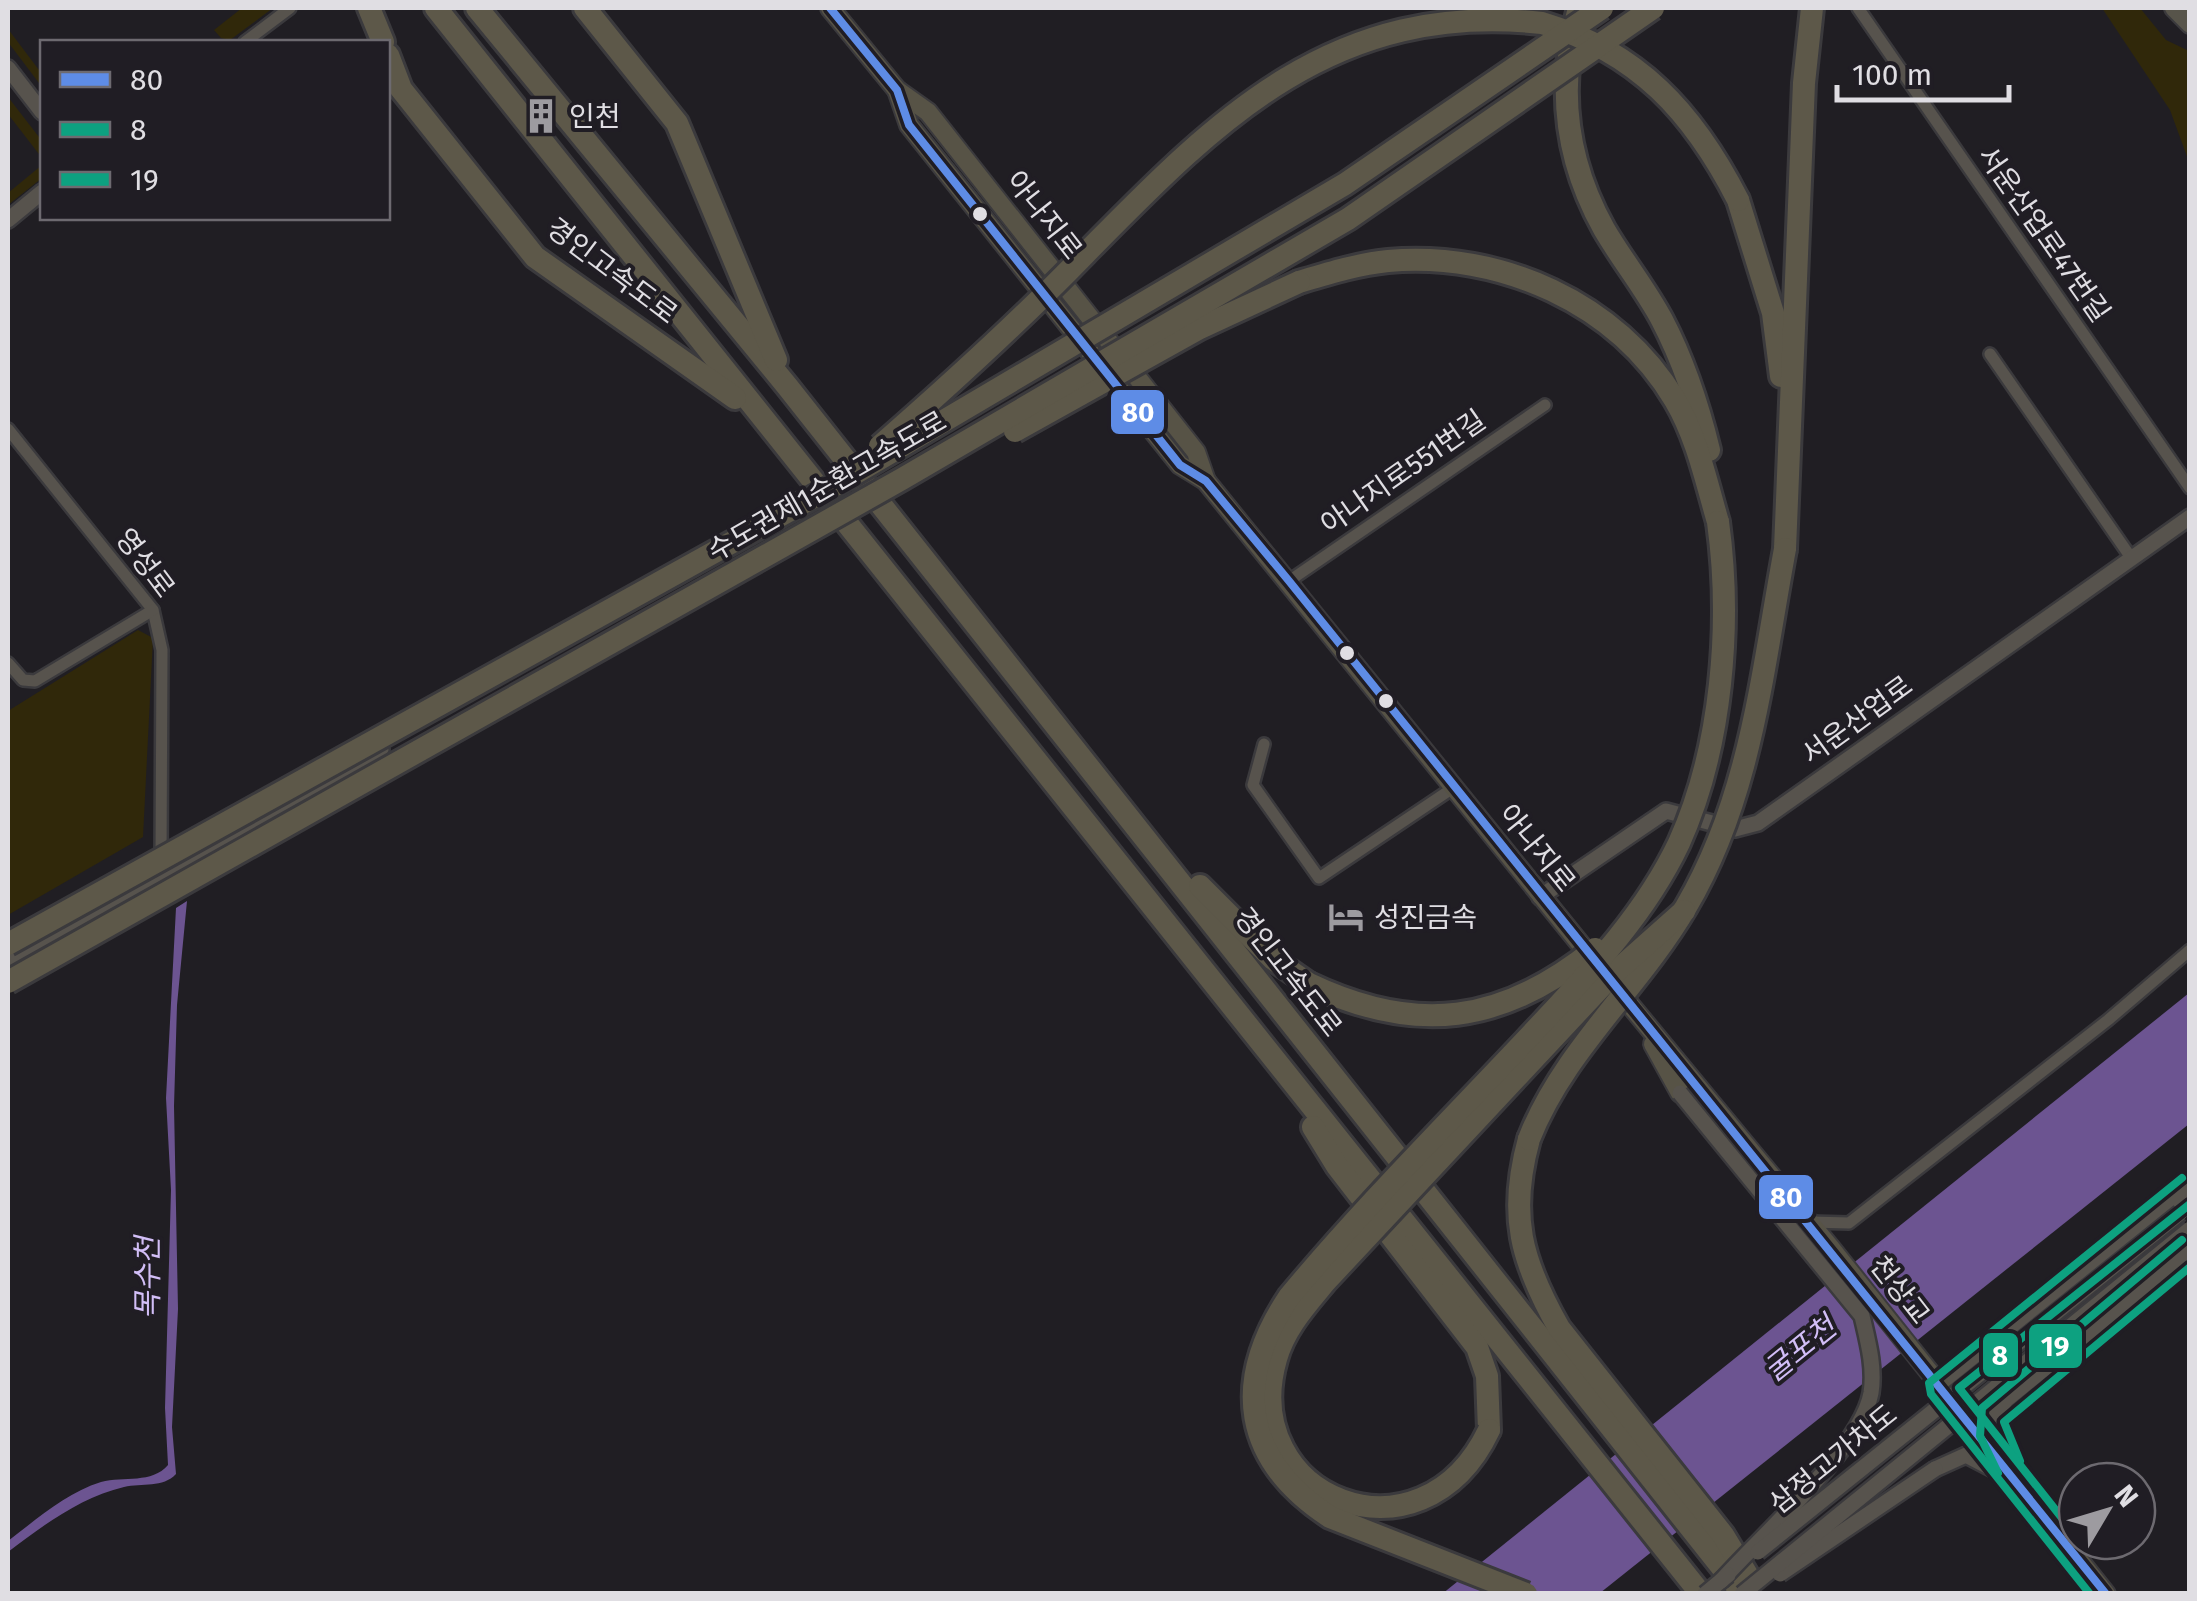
<svg xmlns="http://www.w3.org/2000/svg" width="2197" height="1601" viewBox="0 0 2197 1601" font-family="'Fira Sans','Noto Sans KR',sans-serif">
  <style>
    .green { fill: #30280a }
    .water { fill: #6c5491 }
    .lines { fill: none; stroke-linecap: round; stroke-linejoin: round }
    .minor-casing { stroke: #3b3a3d; stroke-width: 16 }
    .tertiary-casing { stroke: #3b3a3d; stroke-width: 20 }
    .secondary-casing { stroke: #3b3a3d; stroke-width: 22 }
    .primary-casing { stroke: #3b3a3d; stroke-width: 22 }
    .motorway-casing { stroke: #3b3a3d; stroke-width: 28 }
    .minor { stroke: #57534d; stroke-width: 11 }
    .tertiary { stroke: #57534d; stroke-width: 15 }
    .secondary { stroke: #57544a; stroke-width: 18 }
    .primary { stroke: #575346; stroke-width: 18 }
    .motorway { stroke: #5d5849; stroke-width: 22 }
    .tertiary-bridge-casing { stroke: #3b3a3d; stroke-width: 20; stroke-linecap: butt }
    .motorway-bridge-casing { stroke: #3b3a3d; stroke-width: 28; stroke-linecap: butt }
    .tertiary-bridge { stroke: #57534d; stroke-width: 15 }
    .motorway-bridge { stroke: #5d5849; stroke-width: 22 }
    .bus-1-casing { stroke: #201d24; stroke-width: 15 }
    .bus-2-casing { stroke: #201d24; stroke-width: 15 }
    .bus-3-casing { stroke: #201d24; stroke-width: 15 }
    .bus-1 { stroke: #5e8ce6; stroke-width: 8 }
    .bus-2 { stroke: #0da180; stroke-width: 8 }
    .bus-3 { stroke: #0da180; stroke-width: 8 }
    .bus-dot { fill: #e0dee3; stroke: #201d24; stroke-width: 4 }
    .labels { text-anchor: middle; dominant-baseline: central; stroke-width: 8; stroke-linejoin: round; paint-order: stroke }
    .poi-label { font-size: 28px; fill: #e0dee3; stroke: #201d24; text-anchor: start }
    .street-label { font-size: 28px; fill: #e0dee3; stroke: #201d24 }
    .water-label { font-size: 30px; font-style: italic; fill: #d2bef7; stroke: #201d24 }
    .line-badge { stroke: #201d24; stroke-width: 4 }
    .badge-label { font-size: 28px; text-anchor: middle; font-weight: bold; fill: #fff }
  </style>
  <rect width="100%" height="100%" fill="#201e23"/>
  <g class="green">
    <path d="M242 8H273L230 40 221 38 214 30Z"/>
    <path d="M2102 8H2140L2166 40 2189 51V162L2170 110Z"/>
    <path d="M8 29 42 74V87L8 42Z"/>
    <path d="M8 97 42 141V158L8 114Z"/>
    <path d="M42 165V178L8 205V193Z"/>
    <path d="M138 630 153 638 143 837 8 915V711Z"/>
  </g>
  <g class="water">
    <path d="M187 901 177 1005 174 1106 178 1309 172 1427 176 1474C163 1488 142 1483 124 1487 81 1497 42 1526 8 1552V1541C37 1519 66 1493 101 1482 124 1476 152 1484 168 1465L165 1408 171 1190 166 1098 176 908Z"/>
    <path d="M2189 993V1124L1600 1593 1442 1594Z"/>
  </g>
  <g class="lines">
    <defs>
      <g id="minor">
        <path d="M1858 8 2190 488"/>
        <path d="M245 42 290 8"/>
        <path d="M1990 354 2132 559"/>
        <path d="M8 429 153 610 162 650 161 862"/>
        <path d="M1289 581 1545 405"/>
        <path d="M8 663 23 680 35 681 153 610"/>
        <path d="M1264 744 1253 785 1319 878 1453 788"/>
        <path d="M1810 1222 1849 1223 2108 1020 2190 950"/>
      </g>
      <g id="tertiary">
        <path d="M8 68 42 112"/>
        <path d="M8 220 42 192"/>
        <path d="M1540 897 1666 811 1735 829 1758 823 2190 517"/>
        <path d="M8 962 381 749"/>
        <path d="M1941 1386 2190 1188"/>
        <path d="M2004 1457C1991 1433 1987 1422 2006 1400L2190 1250"/>
        <path d="M1935 1469 1966 1455 2012 1479"/>
      </g>
      <path id="secondary" d="M2174 8 2190 24"/>
      <g id="primary">
        <path d="M830 8 897 90 928 112 1196 452 1206 481"/>
        <path d="M897 90 909 125 1180 465 1206 481 1594 961"/>
        <path d="M1617 989 1830 1247 2106 1594"/>
        <path d="M1653 1044 1680 1093"/>
      </g>
      <g id="motorway">
        <path d="M369 8 383 42"/>
        <path d="M436 8 1701 1594"/>
        <path d="M477 8 787 386 1743 1594"/>
        <path d="M585 8 677 123 776 360"/>
        <path d="M1579 8C1557 84 1565 159 1604 229 1622 260 1645 288 1662 320 1683 360 1698 405 1709 450"/>
        <path d="M388 55 401 89 535 257 735 398"/>
        <path d="M1738 200 1773 313 1781 376"/>
        <path d="M1299 282C1329 273 1358 264 1388 261 1501 251 1617 303 1675 400 1697 437 1706 481 1718 522"/>
        <path d="M1785 549 1804 83 1812 8"/>
        <path d="M1200 886 1273 959 1309 984"/>
        <path d="M1313 1127 1337 1166 1477 1347 1487 1376 1489 1430"/>
        <path d="M1529 1139C1508 1215 1521 1261 1559 1328L1723 1535 1749 1578"/>
      </g>
    </defs>
    <use href="#minor" class="minor-casing"/>
    <use href="#tertiary" class="tertiary-casing"/>
    <use href="#secondary" class="secondary-casing"/>
    <use href="#primary" class="primary-casing"/>
    <use href="#motorway" class="motorway-casing"/>
    <use href="#minor" class="minor"/>
    <use href="#tertiary" class="tertiary"/>
    <use href="#secondary" class="secondary"/>
    <use href="#primary" class="primary"/>
    <use href="#motorway" class="motorway"/>
    <defs>
      <g id="tertiary-bridge">
        <path d="M1680 1093 1862 1316C1868 1342 1875 1367 1871 1393 1861 1448 1761 1536 1721 1581"/>
        <path d="M1758 1552 2180 1213"/>
        <path d="M1780 1574 1935 1469"/>
        <path d="M1705 1594 1728 1575"/>
        <path d="M1742 1594 2190 1229"/>
      </g>
      <g id="motorway-bridge">
        <path d="M1015 431 1200 328 1299 282"/>
        <path d="M880 446C951 384 1019 322 1085 254 1214 123 1331 0 1542 23 1638 52 1693 112 1738 200"/>
        <path d="M8 944 837 484 1345 184 1602 8"/>
        <path d="M8 982 902 479 1348 219 1653 8"/>
        <path d="M1309 984C1416 1035 1502 1024 1595 949"/>
        <path d="M1529 1139C1564 1050 1638 989 1686 907 1751 797 1762 672 1785 549"/>
        <path d="M1489 1430C1421 1573 1236 1498 1276 1359 1284 1329 1306 1305 1325 1282L1611 976 1684 911"/>
        <path d="M1526 1594 1330 1517C1243 1460 1232 1383 1289 1297 1363 1208 1446 1125 1526 1040 1582 980 1643 919 1679 843 1722 748 1732 624 1718 522"/>
      </g>
    </defs>
    <use href="#tertiary-bridge" class="tertiary-bridge-casing"/>
    <use href="#motorway-bridge" class="motorway-bridge-casing"/>
    <use href="#tertiary-bridge" class="tertiary-bridge"/>
    <use href="#motorway-bridge" class="motorway-bridge"/>
    <defs>
      <path id="bus-1" d="M830 8 897 90 909 125 1180 465 1206 481 1289 581 2106 1594"/>
      <g id="bus-2">
        <path d="M2020 1461 2004 1422 2190 1267"/>
        <path d="M2077 1537 1959 1388 2190 1204"/>
      </g>
      <g id="bus-3">
        <path d="M1998 1473 1980 1436 1982 1408 2182 1240"/>
        <path d="M2090 1594 1931 1394 1929 1383 2182 1178"/>
      </g>
    </defs>
    <use href="#bus-1" class="bus-1-casing"/>
    <use href="#bus-2" class="bus-2-casing"/>
    <use href="#bus-3" class="bus-3-casing"/>
    <use href="#bus-1" class="bus-1"/>
    <use href="#bus-2" class="bus-2"/>
    <use href="#bus-3" class="bus-3"/>
  </g>
  <defs>
    <symbol id="building-bare" viewBox="-9 -9 18 18"><path d="M-4-6H4V6H1V3H-1V6H-4ZM-2.5-4.3h1.7v1.8h-1.7ZM.8-4.3h1.7v1.8H.8ZM-2.5-1h1.7V.8h-1.7ZM.8-1h1.7V.8H.8Z" fill="#9d9ba0" stroke="#201d24" stroke-width="2.5" paint-order="stroke"/></symbol>
    <symbol id="hotel-bare" viewBox="-9 -9 18 18"><path d="M-6-4.5h1.5V1H6V5H4.5V3h-9V5H-6ZM-4 0a1.8 1.8 0 1 1 3.6 0ZM.5 0V-2.5h3Q6-2.5 6 0Z" fill="#9d9ba0" stroke="#201d24" stroke-width="2.5" paint-order="stroke"/></symbol>
  </defs>
  <g fill-rule="evenodd">
    <use href="#building-bare" x="516" y="91" width="50" height="50"/>
    <use href="#hotel-bare" x="1321" y="892" width="50" height="50"/>
  </g>
  <g class="bus-dot">
    <circle cx="980" cy="214" r="9"/>
    <circle cx="1347" cy="653" r="9"/>
    <circle cx="1386" cy="701" r="9"/>
  </g>
  <g class="labels">
    <g class="poi-label">
      <text x="569" y="116">인천</text>
      <text x="1374" y="917">성진금속</text>
    </g>
    <g class="street-label">
      <text transform="translate(1044 215) rotate(52)">아나지로</text>
      <text transform="translate(2044 234) rotate(55)">서운산업로47번길</text>
      <text transform="translate(612 271) rotate(37)">경인고속도로</text>
      <text transform="translate(1403 472) rotate(-35)">아나지로551번길</text>
      <text transform="translate(827 486) rotate(-30)">수도권제1순환고속도로</text>
      <text transform="translate(145 563) rotate(53)">영성로</text>
      <text transform="translate(1857 720) rotate(-36)">서운산업로</text>
      <text transform="translate(1537 848) rotate(51)">아나지로</text>
      <text transform="translate(1288 972) rotate(52)">경인고속도로</text>
      <text transform="translate(1900 1290) rotate(52)">천상교</text>
      <text transform="translate(1833 1459) rotate(-39)">삼정고가차도</text>
    </g>
    <g class="water-label">
      <text transform="translate(148 1278) rotate(-90)">목수천</text>
      <text transform="translate(1800 1349) rotate(-39)">굴포천</text>
    </g>
  </g>
  <g class="line-badge">
    <rect x="1109" y="388" width="57" height="48" rx="10" fill="#5e8ce6"/>
    <rect x="1757" y="1173" width="58" height="48" rx="10" fill="#5e8ce6"/>
    <rect x="2027" y="1322" width="57" height="48" rx="10" fill="#0da180"/>
    <rect x="1981" y="1331" width="39" height="48" rx="10" fill="#0da180"/>
  </g>
  <g class="badge-label">
    <text x="1138" y="422">80</text>
    <text x="1786" y="1207">80</text>
    <text x="2055" y="1356">19</text>
    <text x="2000" y="1365">8</text>
  </g>
  <rect width="2197" height="1601" fill="none" stroke="#e0dee3" stroke-width="20"/>
  <rect x="40" y="40" width="350" height="180" fill="#201d24" stroke="#6d6a70" stroke-width="2.5"/>
  <rect x="60" y="72" width="50" height="15" fill="#5e8ce6" stroke="#6d6a70" stroke-width="2.5"/>
  <text x="130" y="90" font-size="30" fill="#e0dee3">80</text>
  <rect x="60" y="122" width="50" height="15" fill="#0da180" stroke="#6d6a70" stroke-width="2.5"/>
  <text x="130" y="140" font-size="30" fill="#e0dee3">8</text>
  <rect x="60" y="172" width="50" height="15" fill="#0da180" stroke="#6d6a70" stroke-width="2.5"/>
  <text x="130" y="190" font-size="30" fill="#e0dee3">19</text>
  <g transform="translate(2107 1511) rotate(52)"><circle r="48" fill="#201d24" stroke="#6d6a70" stroke-width="2.5"/>
  <path d="M0-8L18 38L0 25L-18 38Z" fill="#9d9ba0"/>
  <text y="-15" font-size="28" font-weight="bold" text-anchor="middle" fill="#e0dee3">N</text>
  </g>
  <path d="M1837 85v15h172v-15" fill="none" stroke="#e0dee3" stroke-width="5"/>
  <text x="1852" y="85" font-size="30" fill="#e0dee3" stroke="#201d24" stroke-width="8" paint-order="stroke">100 m</text>
</svg>
